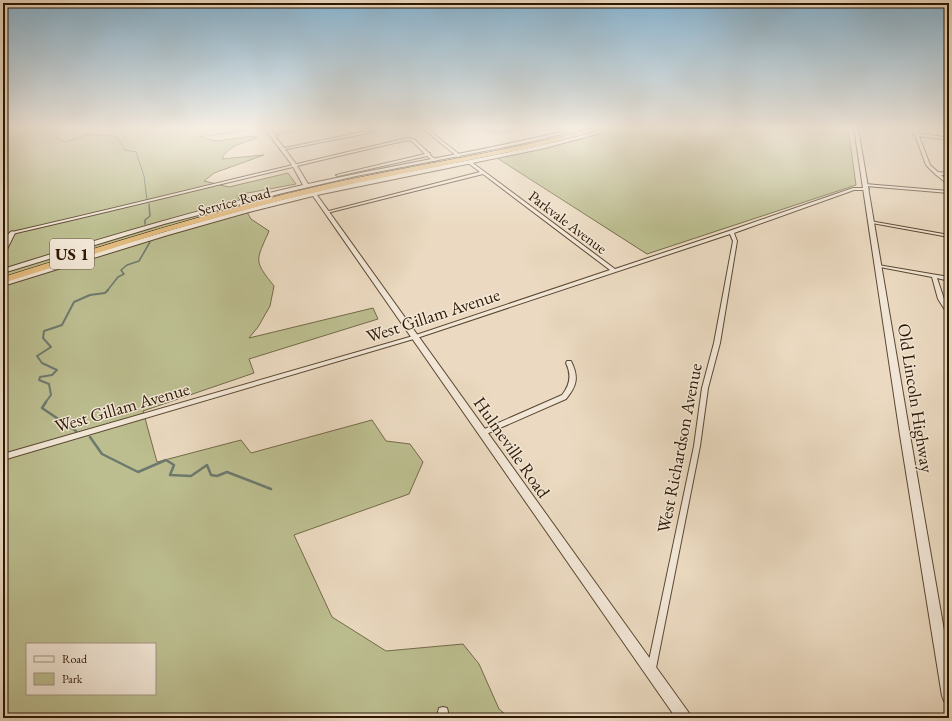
<svg xmlns="http://www.w3.org/2000/svg" width="952" height="721" viewBox="0 0 952 721" font-family="'EB Garamond',serif">
  <style>
    .green { fill: #bcbe90; stroke: #746a49; fill-rule: evenodd }
    .lines { fill: none; stroke-linecap: round; stroke-linejoin: round }
    .stream-far3 { stroke: #6d796e; stroke-width: 1 }
    .stream-far2 { stroke: #6d796e; stroke-width: 1.5 }
    .stream-far1 { stroke: #6d796e; stroke-width: 2 }
    .stream { stroke: #6d796e; stroke-width: 2.5 }
    .minor-casing { stroke: #5c4832; stroke-width: 2 }
    .tertiary-casing { stroke: #5c4832; stroke-width: 2 }
    .motorway-casing { stroke: #2d1702; stroke-width: 1 }
    .minor { fill: #f2e7d7; fill-rule: evenodd }
    .tertiary { fill: #f2e7d7; fill-rule: evenodd }
    .motorway { fill: #e6bd80; fill-rule: evenodd }
    .labels { text-anchor: middle; dominant-baseline: central; stroke-width: 3; stroke-linejoin: round; paint-order: stroke }
    .far-street-label { font-size: 15px; fill: #2d1702; stroke: #f2e7d7 }
    .shield { fill: #f2e7d7; stroke: #685542; stroke-width: 1 }
    .shield-label { font-size: 17px; font-weight: bold; fill: #2d1702 }
    .street-label { font-size: 18px; fill: #2d1702; stroke: #f2e7d7 }
  </style>
  <rect width="100%" height="100%" fill="#ebdac1"/>
  <filter id="stains"><feTurbulence type="fractalNoise" baseFrequency=".005" numOctaves="4"/><feColorMatrix values="0 0 0 0 .2 0 0 0 0 .09 0 0 0 0 .02 0 0 0 .5 -.17"/></filter>
  <radialGradient id="worn" r=".72"><stop offset=".6" stop-color="#630" stop-opacity="0"/><stop offset="1" stop-color="#630" stop-opacity=".3"/></radialGradient>
  <g class="green">
    <path d="M3 128H170L174 132 200 128H248L249 130 199 137 216 141 255 136 257 138C246 142 226 146 222 159L264 155 214 173 204 181 229 187 288 173 296 184 237 195 251 219 269 231C256 261 253 260 274 286L270 306 258 327 249 338 373 308 378 319 249 359 254 373 143 411 157 462 241 440 251 453 372 420 386 441 410 444 423 462 409 494 294 535 332 617 386 651 463 644 479 664 499 709 510 718H3ZM27 644H155V694H27Z"/>
    <path d="M620 128H848L856 185 647 254 497 158 578 140Z"/>
  </g>
  <g class="lines">
    <path class="stream-far3" d="M64 128 57 133 58 139 66 142 86 135 113 136 117 137 125 150 136 152 144 176 147 200"/>
    <g class="stream-far2">
      <path d="M145 224V220L150 216 149 204"/>
      <path d="M107 291 118 277 124 274 121 270 127 265 139 261 150 242"/>
    </g>
    <path class="stream-far1" d="M45 403 51 395 49 384 39 380 40 377 52 375 57 370 42 363 37 356 51 347 43 338 44 331 62 325 74 302 90 295 105 293 108 290"/>
    <g class="stream">
      <path d="M46 402 42 408 76 431"/>
      <path d="M90 437 102 454 138 472 166 460 174 465 170 475 191 476 207 465 211 475 217 476 227 472 271 489"/>
    </g>
    <defs>
      <g id="minor">
        <path d="M298 128H305L271 136 269 135Z"/>
        <path d="M422 128H426L460 155V157H458Z"/>
        <path d="M474 128C481 128 489 131 497 131 506 131 514 128 523 128L496 133Z"/>
        <path d="M912 128H916L918 133 949 138V140L919 136 930 165 938 172 949 173V175H941L949 182V185L935 174 926 165 915 135 913 134 914 133Z"/>
        <path d="M372 130 374 131 373 132 282 150 280 149Z"/>
        <path d="M408 138 415 140 429 153H430V155L436 160 435 161H433L427 156 338 176 336 175 425 154 413 142 408 140C275 170 144 204 12 234L10 233 12 232C144 202 276 168 408 138Z"/>
        <path d="M468 161H470L615 269 729 231 853 188H867L869 189 867 190H854L734 233 737 241 720 343 708 388 700 446 655 673 652 675 649 673 647 670 694 446 702 388 714 343 733 241 730 234 417 338 3 460V454L413 336 610 270 483 174 327 213 325 212 480 172 468 163Z"/>
        <path d="M865 184 949 191V193L866 186 864 185Z"/>
        <path d="M870 221 949 235V237L872 223H870Z"/>
        <path d="M878 265 949 277V281L937 278 944 299 949 308V314L947 313 938 299 932 277 880 267 878 266Z"/>
        <path d="M567 361H571C579 377 577 386 566 399L484 435 482 436 480 435 479 433 480 431 562 395C570 385 572 375 566 363Z"/>
        <path d="M443 707 447 708 448 712V718H438V712L439 708Z"/>
      </g>
      <g id="tertiary">
        <path d="M264 128H269L296 164 308 184C397 164 489 150 578 128H587L520 144 356 176 283 193 164 224 3 273V269C102 238 202 208 303 185L292 165Z"/>
        <path d="M610 128H618L545 148 317 195 689 713 691 718H676L313 196 249 212 168 235 3 286V282C111 247 219 214 330 188 423 167 518 154 610 128Z"/>
        <path d="M854 128H858L910 435 949 659V703L944 701 942 696 900 435Z"/>
        <path d="M12 231 15 233 6 251 3 253C3 245 5 235 12 231Z"/>
      </g>
      <path id="motorway" d="M597 128H608L534 147 356 183 282 200 164 232 3 283V277C108 244 212 211 319 186 411 165 505 152 597 128Z"/>
    </defs>
    <use href="#minor" class="minor-casing"/>
    <use href="#tertiary" class="tertiary-casing"/>
    <use href="#motorway" class="motorway-casing"/>
    <use href="#minor" class="minor"/>
    <use href="#tertiary" class="tertiary"/>
    <use href="#motorway" class="motorway"/>
  </g>
  <linearGradient id="sky" x2="0" y2="1"><stop stop-color="#88b6d4"/><stop offset="0.56" stop-color="#f6eee3"/><stop offset="1" stop-color="#f6eee3" stop-opacity="0"/></linearGradient>
  <rect width="952" height="229" fill="url(#sky)"/>
  <g class="labels">
    <g class="far-street-label">
      <text transform="translate(234 201) rotate(-15)">Service Road</text>
      <text transform="translate(568 222) rotate(37)">Parkvale Avenue</text>
    </g>
    <rect class="shield" x="50" y="239" width="44" height="30" rx="3"/>
    <g class="shield-label">
      <text x="72" y="254">US 1</text>
    </g>
    <g class="street-label">
      <text transform="translate(433 315) rotate(-18)">West Gillam Avenue</text>
      <text transform="translate(916 398) rotate(81)">Old Lincoln Highway</text>
      <text transform="translate(122 407) rotate(-16)">West Gillam Avenue</text>
      <text transform="translate(512 447) rotate(55)">Hulmeville Road</text>
      <text transform="translate(679 448) rotate(-79)">West Richardson Avenue</text>
    </g>
  </g>
  <rect width="952" height="721" fill="none" stroke="#ebdac1" stroke-width="16"/>
  <rect x="4" y="4" width="944" height="713" fill="none" stroke="#2d1702" stroke-width="2"/>
  <rect x="8" y="8" width="936" height="705" fill="none" stroke="#2d1702"/>
  <rect x="26" y="643" width="130" height="52" fill="#f2e7d7" stroke="#a39482"/>
  <rect x="34" y="656" width="20" height="6" fill="#f2e7d7" stroke="#a39482"/>
  <text x="62" y="663" font-size="12" fill="#2d1702">Road</text>
  <rect x="34" y="673" width="20" height="12" fill="#bcbe90" stroke="#a39482"/>
  <text x="62" y="683" font-size="12" fill="#2d1702">Park</text>
  <rect width="100%" height="100%" filter="url(#stains)"/>
  <rect width="100%" height="100%" fill="url(#worn)"/>
</svg>
